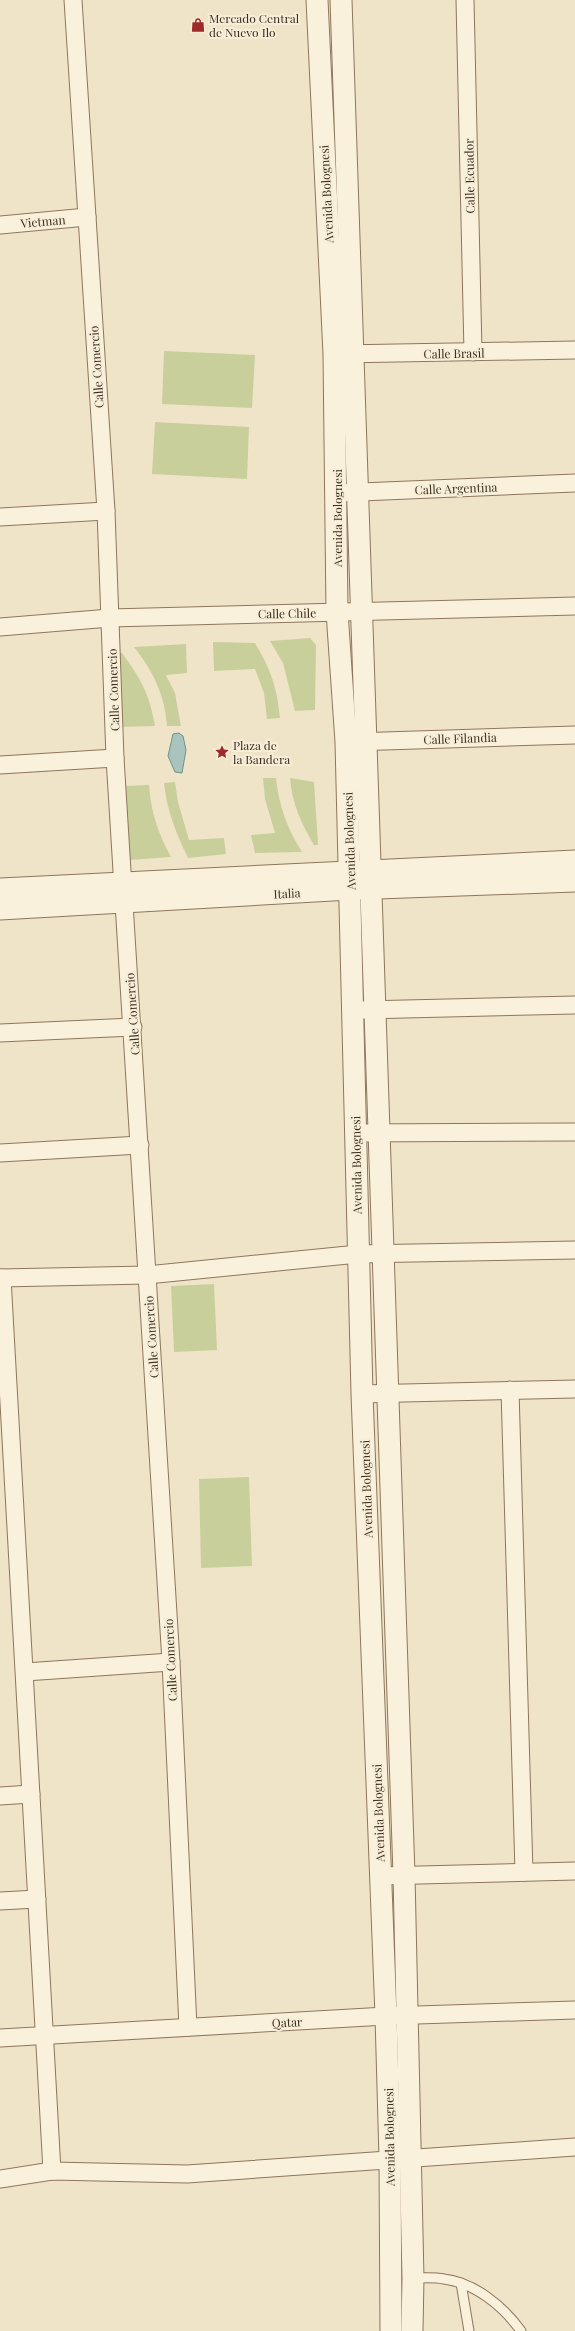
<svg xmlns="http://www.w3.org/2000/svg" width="575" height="2331" viewBox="0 0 575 2331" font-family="'Playfair Display',serif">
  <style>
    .green { fill: #c9cf9b }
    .water { fill: #a9c4bc; stroke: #6f938a }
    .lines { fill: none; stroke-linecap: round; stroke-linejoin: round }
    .service-casing { stroke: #8d765c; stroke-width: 11 }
    .minor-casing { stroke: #8d765c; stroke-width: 19 }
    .tertiary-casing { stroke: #8d765c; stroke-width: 23 }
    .service { stroke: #faf1dc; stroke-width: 9 }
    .minor { stroke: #faf1dc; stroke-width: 17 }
    .tertiary { stroke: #faf1dc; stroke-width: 21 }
    .labels { text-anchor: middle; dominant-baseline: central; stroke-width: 4; stroke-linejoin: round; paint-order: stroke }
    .poi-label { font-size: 12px; fill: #3d2e20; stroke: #f7eed8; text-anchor: start }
    .street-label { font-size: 12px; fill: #3d2e20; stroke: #f7eed8 }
  </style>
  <rect width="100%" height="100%" fill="#f0e4c8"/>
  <g class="green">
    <path d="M164 351 255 355 252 408 162 404Z"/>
    <path d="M155 422 249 427 247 479 152 474Z"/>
    <path d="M310 638 316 645 315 710 295 711 283 663 270 641Z"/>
    <path d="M213 642 255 643C271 670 277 687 280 718L267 719 264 693 255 669 214 671Z"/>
    <path d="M186 644 187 673 166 675 175 693 181 726H167C165 695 153 671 134 647Z"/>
    <path d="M115 653H122C141 679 149 693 155 726L119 727Z"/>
    <path d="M263 778H276C279 806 287 828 302 852L255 853 251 835 275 833 265 799Z"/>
    <path d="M290 778 314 782 318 845H314C301 823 292 804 290 778Z"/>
    <path d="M175 782 178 802 189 840 224 838 226 854 188 858C176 833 167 811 164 783Z"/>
    <path d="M149 785C151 812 158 833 171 857L130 860 124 786Z"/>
    <path d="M214 1284 217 1350 174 1352 171 1286Z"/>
    <path d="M249 1477 252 1566 201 1568 199 1479Z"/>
  </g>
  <path class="water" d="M179 733 183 736 186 750 182 773 175 772 168 756 173 734Z"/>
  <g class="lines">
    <defs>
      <g id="service">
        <path d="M413 2278C423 2278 434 2277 444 2279 475 2283 503 2306 521 2331"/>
        <path d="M461 2283 469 2331"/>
      </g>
      <g id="minor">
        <path d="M73 0 106 511 115 758 171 1662 188 2027"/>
        <path d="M465 0 473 352"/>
        <path d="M0 225 87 217"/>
        <path d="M340 354 575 350"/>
        <path d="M337 493 575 483"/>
        <path d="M0 517 106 511"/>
        <path d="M0 627 110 618 575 606"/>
        <path d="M353 742 575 735"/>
        <path d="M0 765 115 758"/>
        <path d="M363 1010 575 1005"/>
        <path d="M0 1033 133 1027"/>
        <path d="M355 1133 575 1132"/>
        <path d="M0 1153 140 1145"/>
        <path d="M0 1278 147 1275 358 1254 575 1250"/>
        <path d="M2 1278 52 2171"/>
        <path d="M510 1390 524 1872"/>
        <path d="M362 1394 575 1389"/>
        <path d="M25 1672 171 1662"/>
        <path d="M0 1796 31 1794"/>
        <path d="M380 1876 575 1871"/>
        <path d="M0 1901 37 1899"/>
        <path d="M0 2038 386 2016 575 2010"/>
        <path d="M0 2179 52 2171 187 2174 575 2147"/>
      </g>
      <g id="tertiary">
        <path d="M317 0 334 354 337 612 346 742 362 1394 386 2016 390 2159 391 2331"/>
        <path d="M341 0 404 1875 413 2278 412 2331"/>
        <path d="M0 889 575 861"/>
        <path d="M0 909 350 889 575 881"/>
      </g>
    </defs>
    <use href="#service" class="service-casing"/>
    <use href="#minor" class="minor-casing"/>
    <use href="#tertiary" class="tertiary-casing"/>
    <use href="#service" class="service"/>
    <use href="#minor" class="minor"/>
    <use href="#tertiary" class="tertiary"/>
  </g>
  <defs>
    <symbol id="shop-bare" viewBox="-9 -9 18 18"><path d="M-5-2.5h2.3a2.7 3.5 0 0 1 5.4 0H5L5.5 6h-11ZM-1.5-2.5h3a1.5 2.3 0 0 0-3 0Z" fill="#9e2a2b" stroke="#f7eed8" stroke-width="2.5" paint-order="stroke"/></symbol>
    <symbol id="sight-bare" viewBox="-9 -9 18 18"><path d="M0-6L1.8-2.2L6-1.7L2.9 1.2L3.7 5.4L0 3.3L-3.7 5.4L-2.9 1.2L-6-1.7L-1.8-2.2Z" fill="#9e2a2b" stroke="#f7eed8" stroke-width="2.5" paint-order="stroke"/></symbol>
  </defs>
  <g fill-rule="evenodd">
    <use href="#shop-bare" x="188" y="15" width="20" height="20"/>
    <use href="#sight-bare" x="212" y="742" width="20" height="20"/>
  </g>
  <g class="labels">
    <g class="poi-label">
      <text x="209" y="18">Mercado Central<tspan x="209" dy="14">de Nuevo Ilo</tspan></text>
      <text x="233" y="745">Plaza de<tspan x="233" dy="14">la Bandera</tspan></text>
    </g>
    <g class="street-label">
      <text transform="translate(469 176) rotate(-91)">Calle Ecuador</text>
      <text transform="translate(326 194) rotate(-93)">Avenida Bolognesi</text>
      <text transform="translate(43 221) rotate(-5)">Vietman</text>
      <text transform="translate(454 353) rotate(-1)">Calle Brasil</text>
      <text transform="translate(96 367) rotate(-94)">Calle Comercio</text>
      <text transform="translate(456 488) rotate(-2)">Calle Argentina</text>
      <text transform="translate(337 518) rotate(-90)">Avenida Bolognesi</text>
      <text transform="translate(287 613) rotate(-1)">Calle Chile</text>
      <text transform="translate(113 690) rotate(-92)">Calle Comercio</text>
      <text transform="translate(460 738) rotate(-2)">Calle Filandia</text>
      <text transform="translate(349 841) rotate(-92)">Avenida Bolognesi</text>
      <text transform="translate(287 893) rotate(-3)">Italia</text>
      <text transform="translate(132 1014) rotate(-94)">Calle Comercio</text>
      <text transform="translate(356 1165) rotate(-91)">Avenida Bolognesi</text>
      <text transform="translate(151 1337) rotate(-94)">Calle Comercio</text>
      <text transform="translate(366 1489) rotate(-92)">Avenida Bolognesi</text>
      <text transform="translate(170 1660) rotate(-93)">Calle Comercio</text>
      <text transform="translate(378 1813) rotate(-92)">Avenida Bolognesi</text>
      <text transform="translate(287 2022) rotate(-3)">Qatar</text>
      <text transform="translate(389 2137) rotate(-91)">Avenida Bolognesi</text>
    </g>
  </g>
</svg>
